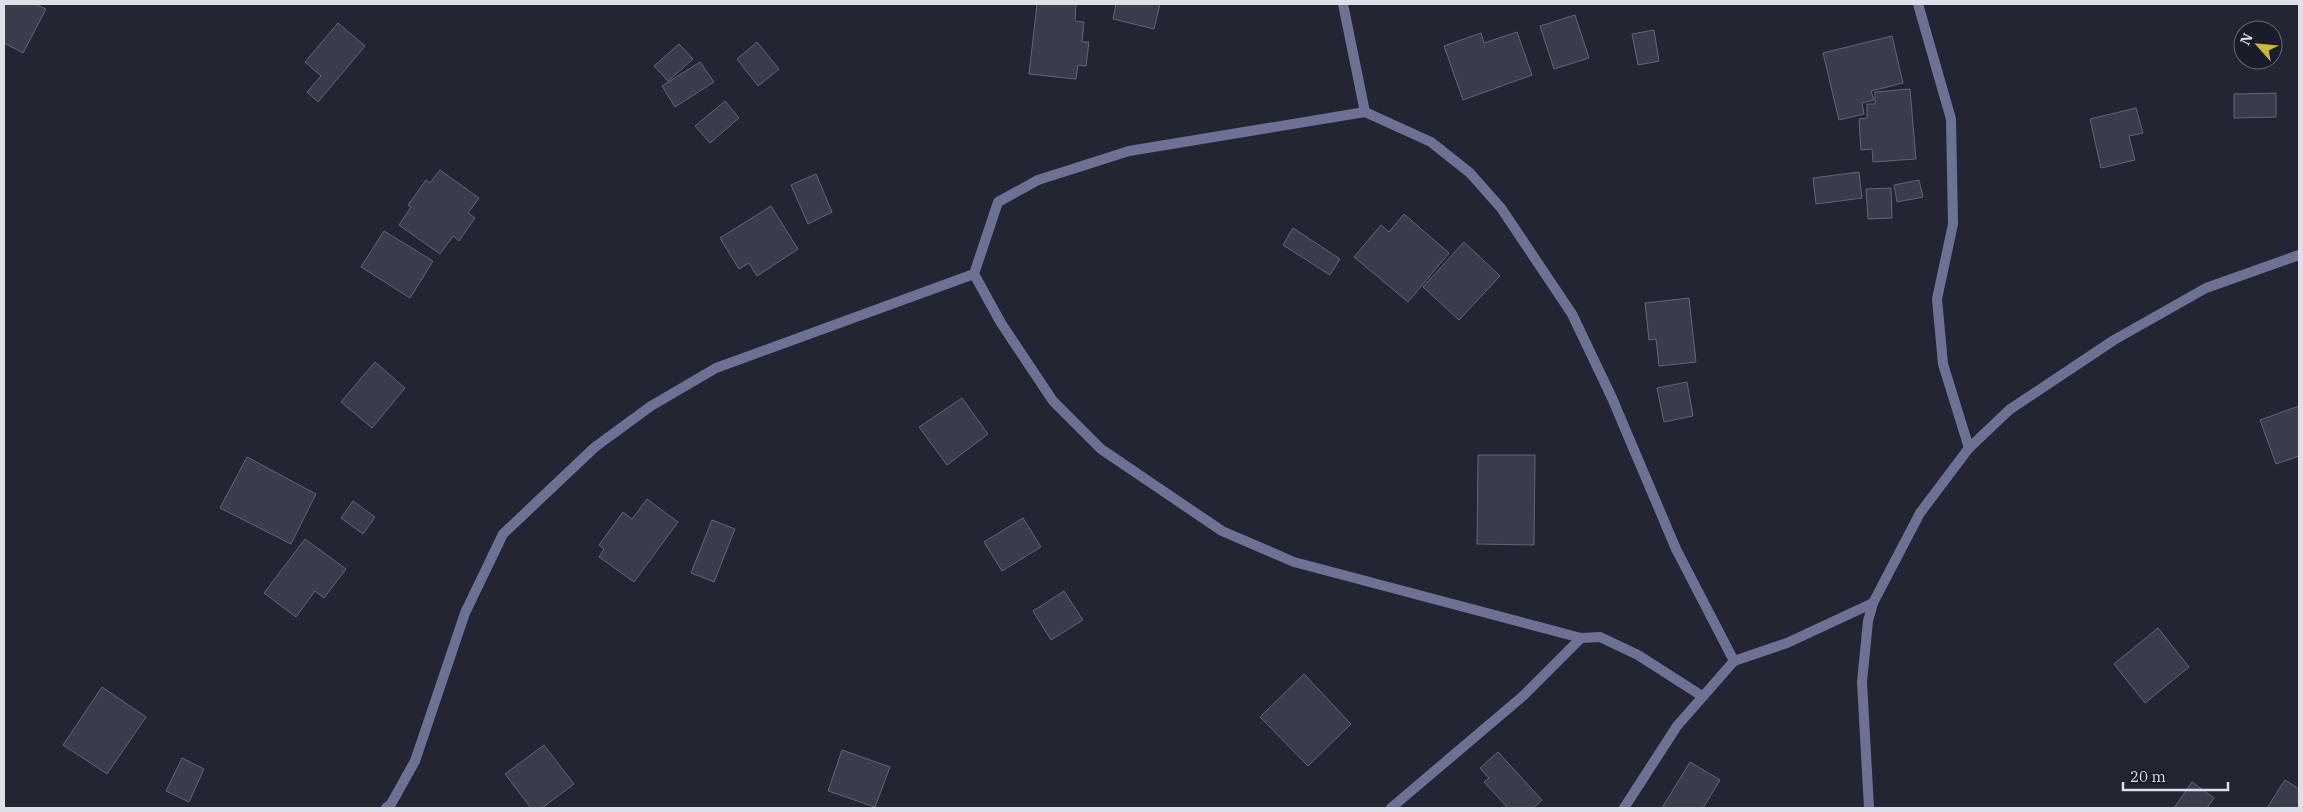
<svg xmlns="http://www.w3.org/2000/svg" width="2303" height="812" viewBox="0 0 2303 812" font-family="'IBM Plex Serif',serif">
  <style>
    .building { fill: #393c4b; stroke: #626575 }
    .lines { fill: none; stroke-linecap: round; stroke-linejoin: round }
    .street { stroke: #6d7295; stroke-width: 10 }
  </style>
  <rect width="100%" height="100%" fill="#232533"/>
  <g class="building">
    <path d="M4 4H35L46 9 23 53 4 43Z"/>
    <path d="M1037 4H1076L1075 21 1084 22 1082 42H1089L1086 66 1078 65 1076 79 1029 74Z"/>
    <path d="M1116 4H1160L1154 29 1113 19Z"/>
    <path d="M1575 15 1589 58 1554 69 1540 26Z"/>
    <path d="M338 23 365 46 318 102 307 92 321 76 305 62Z"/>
    <path d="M1654 30 1659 61 1638 65 1632 34Z"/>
    <path d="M1517 32 1532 75 1463 100 1444 46 1481 33 1484 43Z"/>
    <path d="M1892 36 1903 83 1871 91 1874 100 1862 103 1864 114 1839 120 1823 53Z"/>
    <path d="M757 42 779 69 758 86 737 59Z"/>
    <path d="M679 44 693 59 668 81 654 66Z"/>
    <path d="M700 62 714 82 675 107 662 86Z"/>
    <path d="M1910 89 1916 159 1873 162 1872 149 1861 150 1859 119 1867 118V104H1875V92Z"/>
    <path d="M2276 93V117L2234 118V94Z"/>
    <path d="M725 101 739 118 710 143 695 126Z"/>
    <path d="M2136 108 2143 133 2129 136 2135 160 2101 168 2090 119Z"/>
    <path d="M440 170 479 198 468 213 475 218 459 241 453 236 440 254 399 225 411 207 408 205 426 180 430 183Z"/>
    <path d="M1859 172 1862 198 1816 204 1813 178Z"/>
    <path d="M816 174 832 212 808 224 791 185Z"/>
    <path d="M1919 180 1923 197 1897 202 1894 185Z"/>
    <path d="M1891 188 1892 218 1868 219 1866 189Z"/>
    <path d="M771 206 798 249 757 276 749 263 739 269 720 238Z"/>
    <path d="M1404 214 1449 253 1408 302 1354 257 1381 225 1389 232Z"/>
    <path d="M1293 228 1340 259 1330 275 1283 245Z"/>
    <path d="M384 231 433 261 410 298 361 267Z"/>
    <path d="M1464 242 1500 276 1459 320 1423 287Z"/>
    <path d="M1689 298 1696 362 1659 366 1656 339 1649 340 1645 303Z"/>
    <path d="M375 362 405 388 372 428 341 402Z"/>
    <path d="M1687 382 1693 416 1664 422 1657 388Z"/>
    <path d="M962 398 988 434 947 465 919 427Z"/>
    <path d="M2299 406V456L2276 464 2260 420Z"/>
    <path d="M1478 455H1535L1534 545 1477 544Z"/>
    <path d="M247 457 316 494 291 544 220 508Z"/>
    <path d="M647 499 678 522 634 582 599 557 604 549 599 545 623 512 632 519Z"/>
    <path d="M353 501 375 517 363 534 341 518Z"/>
    <path d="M1023 518 1041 547 1002 571 984 542Z"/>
    <path d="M712 520 735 529 714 582 691 573Z"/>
    <path d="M305 539 346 569 324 598 315 591 296 617 264 593Z"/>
    <path d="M1064 591 1083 620 1051 640 1033 611Z"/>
    <path d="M2158 628 2189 667 2145 703 2114 664Z"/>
    <path d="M1304 674 1351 724 1308 766 1260 717Z"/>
    <path d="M102 687 146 717 107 774 63 745Z"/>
    <path d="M544 745 574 784 542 808H531L505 774Z"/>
    <path d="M842 750 890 767 875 807 828 791Z"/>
    <path d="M1498 752 1542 800 1533 808H1508L1484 782 1489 778 1480 768Z"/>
    <path d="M182 758 204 769 189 802 166 791Z"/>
    <path d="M1690 762 1720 780 1703 808H1662Z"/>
    <path d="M2285 780 2299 789V808H2267Z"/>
    <path d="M2192 782 2214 798 2207 808H2174Z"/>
  </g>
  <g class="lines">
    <g class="street">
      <path d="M1343 4 1365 112 1431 142 1470 173 1501 208 1572 314 1612 398 1676 549 1734 661"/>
      <path d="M1918 4 1951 119 1953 224 1937 299 1943 364 1969 448"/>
      <path d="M1365 112 1129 151 1038 180 998 202 974 274 1001 323 1053 401 1101 449 1222 531 1294 562 1581 638 1600 637 1638 655 1702 696"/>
      <path d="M386 808 391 804 415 761 465 613 503 534 595 447 651 406 716 368 974 274"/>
      <path d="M1391 808 1523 696 1581 638"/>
      <path d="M1624 808 1677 726 1734 661 1787 643 1873 603"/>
      <path d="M1869 808 1862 682 1868 621 1873 603 1920 513 1969 448 2009 410 2114 340 2206 288 2299 255"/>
    </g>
  </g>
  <rect width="2303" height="812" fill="none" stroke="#dddfe9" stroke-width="10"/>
  <g transform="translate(2258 45) rotate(297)"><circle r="24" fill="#1a1c29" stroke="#686a76"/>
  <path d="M0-4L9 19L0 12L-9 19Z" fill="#cfb837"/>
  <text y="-8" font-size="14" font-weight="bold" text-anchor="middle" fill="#dddfe9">N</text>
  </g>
  <path d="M2123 782v8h105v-8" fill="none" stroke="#dddfe9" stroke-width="2.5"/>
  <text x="2130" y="782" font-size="15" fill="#dddfe9" stroke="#1a1c29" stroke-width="4" paint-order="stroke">20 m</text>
</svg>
